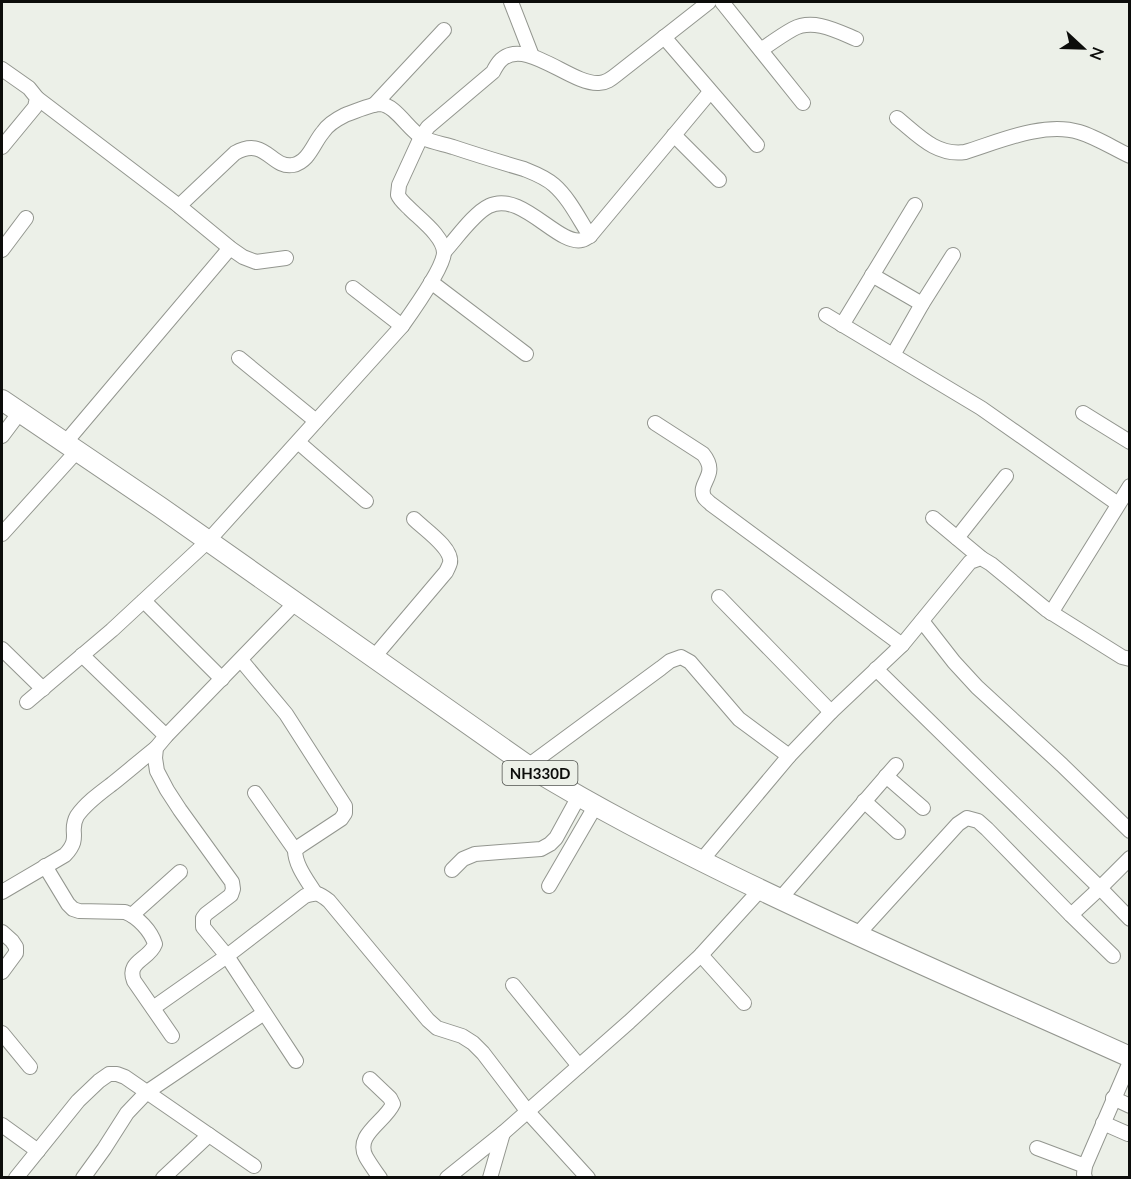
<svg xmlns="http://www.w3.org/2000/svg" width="1131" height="1179" viewBox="0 0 1131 1179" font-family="Lato,sans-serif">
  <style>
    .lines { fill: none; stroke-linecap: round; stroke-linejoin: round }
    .minor-casing { stroke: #93968f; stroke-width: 16 }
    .highway-casing { stroke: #93968f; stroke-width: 22 }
    .minor { stroke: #fff; stroke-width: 14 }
    .highway { stroke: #fff; stroke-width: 20 }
    .labels { text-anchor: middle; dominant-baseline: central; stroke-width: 4.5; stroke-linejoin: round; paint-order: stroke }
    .shield { fill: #ecf0e8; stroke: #4f514d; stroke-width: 1.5 }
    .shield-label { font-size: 15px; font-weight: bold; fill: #0c0d0b }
  </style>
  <rect width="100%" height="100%" fill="#ecf0e8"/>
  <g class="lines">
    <defs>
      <g id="minor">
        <path d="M511 2 532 56"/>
        <path d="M722 2 803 103"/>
        <path d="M664 37 757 145"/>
        <path d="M761 50C771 43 782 35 793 29 813 18 837 31 856 39"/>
        <path d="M2 69 29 88 37 98 35 107 2 147"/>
        <path d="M37 98 179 206 230 248 243 257 256 262 286 258"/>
        <path d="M374 105 444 30"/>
        <path d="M897 118C918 135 936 156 965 152 998 142 1044 121 1079 132 1096 137 1113 148 1130 156"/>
        <path d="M674 135 719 180"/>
        <path d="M179 206 235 153C266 136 271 169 293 165 309 162 314 142 323 132 328 124 337 119 345 115 353 112 372 104 380 104 396 105 409 131 423 138 432 142 443 144 453 147 477 155 500 162 524 169 534 173 545 177 554 185 569 198 579 219 590 236"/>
        <path d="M2 250 26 218"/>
        <path d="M444 252C456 239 474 213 489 206 521 190 558 246 582 240 584 240 589 236 590 236L710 92"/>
        <path d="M872 275 922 304"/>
        <path d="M431 282 526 354"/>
        <path d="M353 288 402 326"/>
        <path d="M826 315 981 408 1118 504"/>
        <path d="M842 325 915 205"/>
        <path d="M893 355 922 304 953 255"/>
        <path d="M239 358 316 421"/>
        <path d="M1083 413 1130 442"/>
        <path d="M655 423 703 454C720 475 697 482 704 497 704 498 710 503 711 504L902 645"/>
        <path d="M2 436 20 412"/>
        <path d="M298 442 366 501"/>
        <path d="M65 443 230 248"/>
        <path d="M933 518 981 558"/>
        <path d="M2 534 77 451"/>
        <path d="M957 538 1006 476"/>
        <path d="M719 597 831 712"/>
        <path d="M144 601 222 679"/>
        <path d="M1051 613 1130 486"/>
        <path d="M922 621 954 662 977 687 1062 765 1130 831"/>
        <path d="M2 649 43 689"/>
        <path d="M82 655 166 736"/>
        <path d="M374 657 446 572C446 572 450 564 450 563 453 548 424 529 414 519"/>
        <path d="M241 660 286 714 345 806V813L341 819 300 846 295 850C295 865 307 880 315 893"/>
        <path d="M876 669 1100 888 1130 919"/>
        <path d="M27 702 112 630 208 541 402 326C412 312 443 268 444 253 444 237 421 220 410 209 406 205 400 200 398 195 398 193 399 187 399 185L421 137 428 127 493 72C495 68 498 63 501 60 526 37 571 85 599 83 606 83 611 79 616 75L709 2"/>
        <path d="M528 766 661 668 670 661 681 657 690 662 739 719 789 756"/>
        <path d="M886 776 923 808"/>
        <path d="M255 793 295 850"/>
        <path d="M864 801 898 832"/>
        <path d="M701 861 789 756 831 712 902 645 970 562 981 558 991 564 1047 610 1122 657 1130 659"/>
        <path d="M45 866 68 904 73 909 79 911 125 912C138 917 151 931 155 944 149 960 126 961 134 981L172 1036"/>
        <path d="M452 870 463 859 475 854 541 849 550 844 556 838 579 796"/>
        <path d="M549 886 596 805"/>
        <path d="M2 892 65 855C82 837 68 832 77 816 86 803 100 793 112 784 127 772 141 760 156 748"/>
        <path d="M780 899 896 765"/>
        <path d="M132 915 180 872"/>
        <path d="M1071 915 1100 888 1130 858"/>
        <path d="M2 932 12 941 16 947V953L2 972"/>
        <path d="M857 935 958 824 967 818 978 821 987 829 1071 915 1113 956"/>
        <path d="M701 955 744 1003"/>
        <path d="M513 985 579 1066"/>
        <path d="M153 1008 227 956 305 896C317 892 319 893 329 901L428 1020 437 1028 462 1036 473 1043 483 1053 528 1112 588 1178"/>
        <path d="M2 1033 30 1067"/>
        <path d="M296 1061 227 956 203 927V918L206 914 231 895 233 889 232 882 180 810 167 790 157 771 155 758 156 748 166 736 296 602"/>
        <path d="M370 1079 390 1098 393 1104C385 1122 354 1135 366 1157 370 1164 375 1171 380 1178"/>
        <path d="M1113 1098 1130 1106"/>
        <path d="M1103 1123 1128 1134"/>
        <path d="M2 1125 38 1151"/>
        <path d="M1037 1148 1085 1166"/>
        <path d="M16 1178 78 1101 99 1081 109 1074H117L125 1077 254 1166"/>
        <path d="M83 1178 104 1149 127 1113 147 1092 264 1013"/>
        <path d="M163 1178 209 1135"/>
        <path d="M447 1178 503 1133 629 1022 701 955 760 890"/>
        <path d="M490 1178 503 1133"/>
        <path d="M1085 1178 1084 1174 1085 1166 1130 1062"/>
      </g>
      <path id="highway" d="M2 400 160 507 528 766C594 807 663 842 732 876 863 940 997 997 1130 1057"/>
    </defs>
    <use href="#minor" class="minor-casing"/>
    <use href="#highway" class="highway-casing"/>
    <use href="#minor" class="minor"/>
    <use href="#highway" class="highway"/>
  </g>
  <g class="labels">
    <rect class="shield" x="502.5" y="761" width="75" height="24" rx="4.5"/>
    <g class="shield-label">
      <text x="540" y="773">NH330D</text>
    </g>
  </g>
  <rect width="1131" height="1179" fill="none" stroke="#0c0d0b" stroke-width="6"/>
  <g transform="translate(1083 48) rotate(112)" stroke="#ecf0e8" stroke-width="4.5" paint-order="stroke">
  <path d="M0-4.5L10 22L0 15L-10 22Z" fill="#0c0d0b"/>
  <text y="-9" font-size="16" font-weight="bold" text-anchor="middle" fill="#0c0d0b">N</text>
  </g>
</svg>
